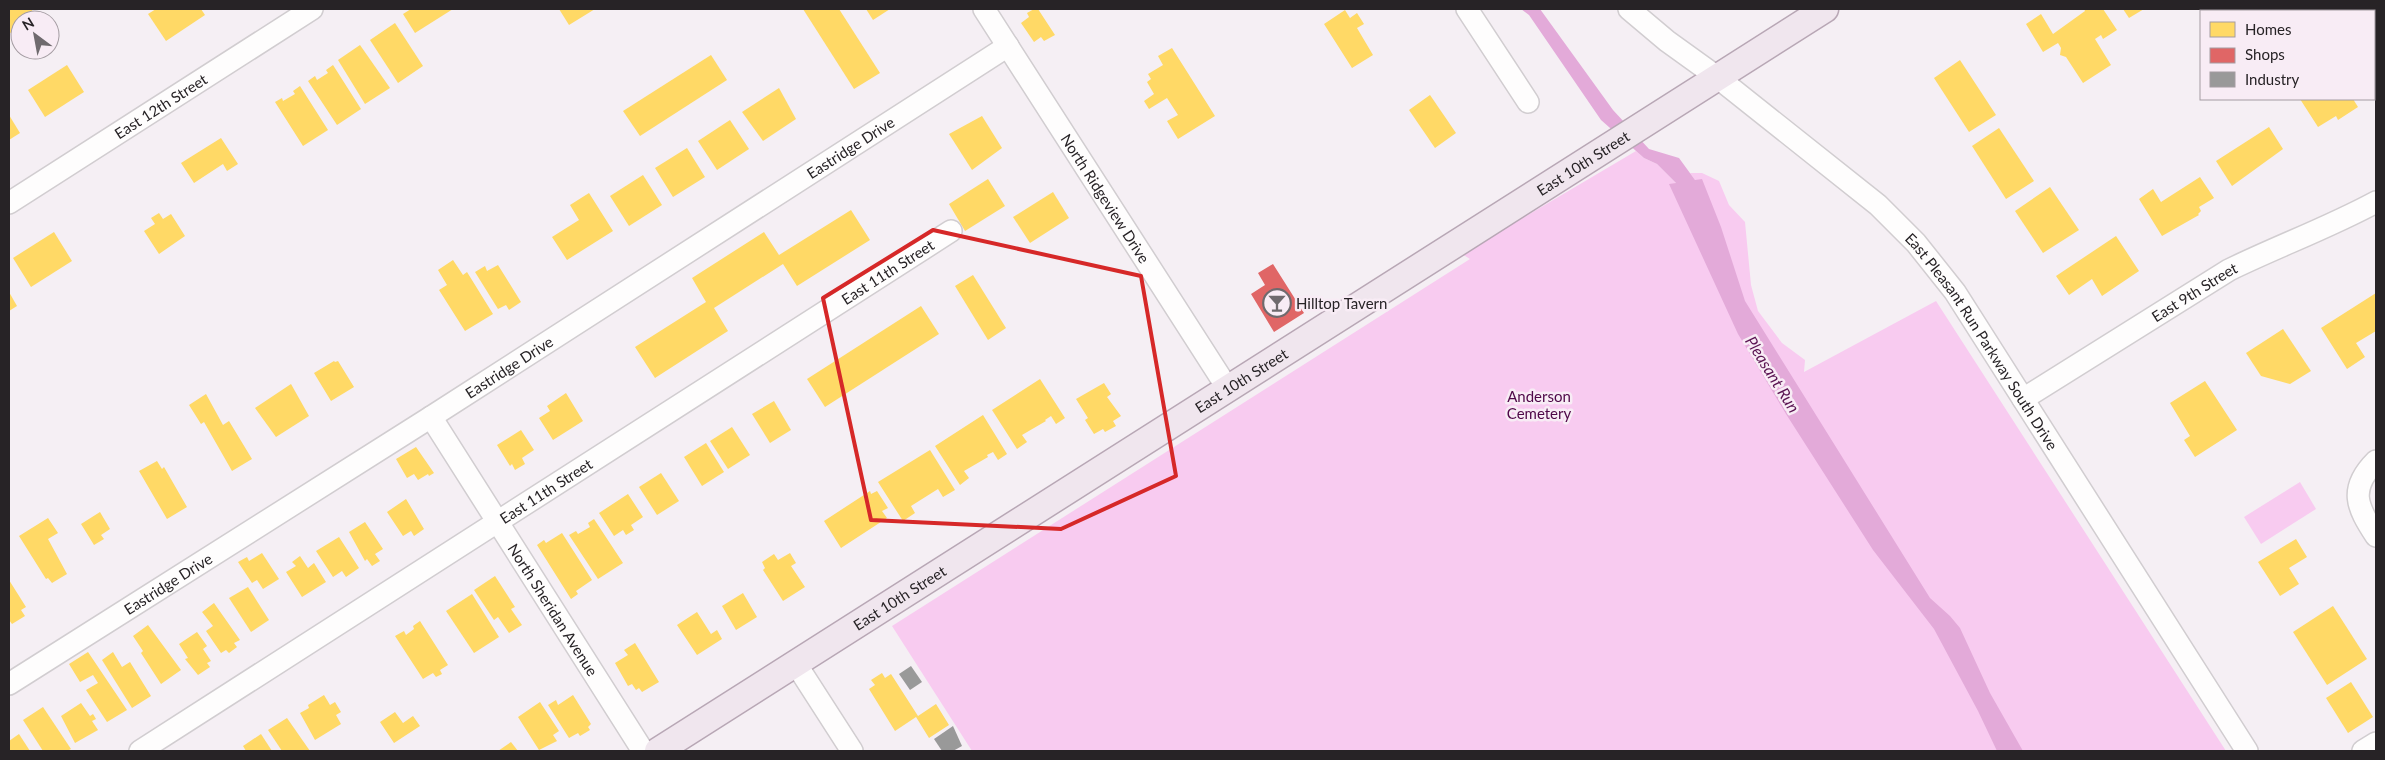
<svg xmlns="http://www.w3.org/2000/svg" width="2385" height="760" viewBox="0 0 2385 760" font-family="Lato,sans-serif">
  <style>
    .green { fill: #f8cbf0 }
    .water { fill: #e3aad9 }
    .homes { fill: #ffd966 }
    .shops { fill: #e06666 }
    .industry { fill: #999 }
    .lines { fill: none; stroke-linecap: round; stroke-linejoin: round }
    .minor-casing { stroke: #d1cdd0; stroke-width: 24 }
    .major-casing { stroke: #b8a7b5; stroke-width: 29 }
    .minor { stroke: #fefdfd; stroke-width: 21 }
    .major { stroke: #f0e6ee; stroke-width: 26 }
    .marked { fill: none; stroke: #d62828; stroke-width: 4; stroke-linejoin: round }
    .labels { text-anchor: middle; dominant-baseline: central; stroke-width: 5; stroke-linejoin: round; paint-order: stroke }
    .street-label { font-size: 15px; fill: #272326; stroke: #f8ecf5 }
    .poi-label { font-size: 15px; fill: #272326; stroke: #f8ecf5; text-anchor: start }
    .park-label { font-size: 15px; fill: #4f0748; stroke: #f8ecf5 }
    .water-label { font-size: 16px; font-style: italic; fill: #5a1452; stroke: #f8ecf5 }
  </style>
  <rect width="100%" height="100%" fill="#f5eff4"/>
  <g class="green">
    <path d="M1636 151 1644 158 1657 164 1680 187 1766 355 1697 183 1690 173H1702L1719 181 1729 205 1745 222 1751 285 1758 311 1782 343 1805 360 1804 372 1936 301 2226 751H972L892 626 1470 259 1462 254Z"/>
    <path d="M2300 482 2316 509 2261 544 2244 517Z"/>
  </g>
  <path class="water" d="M1521 9H1540L1613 110 1649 149 1679 158 1695 180 1702 179 1721 227 1745 301 1930 598 1950 616 1960 628 1990 693 2023 751H1997L1978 711 1934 629 1873 550 1786 414 1738 334 1669 184 1676 183 1657 164 1644 158 1601 120 1529 15Z"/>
  <g class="homes">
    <path d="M9 9H31L36 16 30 20H20V26L9 34Z"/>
    <path d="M156 9H201L205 15 166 41 148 14Z"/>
    <path d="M411 9H453L415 33 403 14Z"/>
    <path d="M559 9H595L569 25Z"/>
    <path d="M803 9H839L880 73 854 89Z"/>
    <path d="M866 9H890L873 20Z"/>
    <path d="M1034 9H1038L1055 35 1044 41 1041 37 1034 42 1021 23 1029 17 1027 13Z"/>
    <path d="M2084 9H2103L2117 30 2103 39 2101 35 2095 39 2111 65 2083 83 2066 57 2060 55 2061 48 2058 43 2043 52 2026 24 2041 14 2053 34 2085 11Z"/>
    <path d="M2123 9H2144L2129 18Z"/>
    <path d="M1345 10 1350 18 1357 13 1364 24 1357 28 1373 55 1352 68 1324 24Z"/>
    <path d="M395 23 423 66 398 83 370 40Z"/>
    <path d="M2376 24V57L2374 59V26Z"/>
    <path d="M360 45 390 88 365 104 338 60Z"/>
    <path d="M1172 48 1215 116 1178 139 1167 121 1178 115 1167 98 1149 109 1144 101 1154 94 1147 82 1151 79 1148 74 1163 65 1158 56Z"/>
    <path d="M711 55 727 80 640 136 623 111Z"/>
    <path d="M1960 60 1996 115 1969 132 1934 78Z"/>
    <path d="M67 65 84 92 45 117 28 90Z"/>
    <path d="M333 65 361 109 337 125 308 81 315 76 317 80 328 73 326 70Z"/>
    <path d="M300 86 328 130 303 146 275 102 282 98 283 101 295 94 293 91Z"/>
    <path d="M779 88 796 119 763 141 742 112Z"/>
    <path d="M1430 95 1456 133 1435 148 1409 110Z"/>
    <path d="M2300 99H2353L2358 107 2338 120 2336 116 2318 127Z"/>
    <path d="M9 115 20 133 9 140Z"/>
    <path d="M982 116 1002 148 972 170 949 134Z"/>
    <path d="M730 120 749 149 717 170 698 141Z"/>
    <path d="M2269 127 2283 149 2232 186 2216 161Z"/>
    <path d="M1999 128 2034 181 2006 199 1972 146Z"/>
    <path d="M221 138 238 164 227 171 223 164 194 183 181 163Z"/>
    <path d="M687 148 705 177 673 197 655 168Z"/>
    <path d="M643 175 662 205 629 226 610 196Z"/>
    <path d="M2200 177 2214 198 2199 207 2201 211 2198 214 2199 215 2162 236 2139 199 2153 189 2161 202Z"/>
    <path d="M988 179 1005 206 965 231 949 204Z"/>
    <path d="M2050 187 2079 230 2043 253 2015 211Z"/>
    <path d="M1053 192 1069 218 1030 243 1013 217Z"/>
    <path d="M589 193 613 231 567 260 552 237 579 220 570 205Z"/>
    <path d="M851 210 870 240 797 286 783 264 714 308 728 331 655 378 635 347 706 302 692 278 764 232 779 255Z"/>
    <path d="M159 213 163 219 171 214 185 236 159 254 144 231 155 224 151 218Z"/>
    <path d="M54 232 72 261 31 287 13 258Z"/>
    <path d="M2116 236 2139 271 2102 296 2092 279 2069 295 2056 276Z"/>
    <path d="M453 260 463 275 467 272 493 314 465 331 439 290 447 285 438 270Z"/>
    <path d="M498 265 521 302 509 310 506 305 498 309 475 272 485 266 487 271Z"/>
    <path d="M973 275 1006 328 988 340 955 286Z"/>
    <path d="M9 292 17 306 9 311Z"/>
    <path d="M2376 293V331L2356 343 2365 357 2347 369 2321 328Z"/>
    <path d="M921 306 939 334 825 407 807 379Z"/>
    <path d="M2283 329 2311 371 2290 384 2261 376 2246 353Z"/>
    <path d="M334 361 335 362 338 361 354 387 331 401 314 373Z"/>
    <path d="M1040 379 1065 418 1056 424 1051 416 1045 420 1046 421 1022 435 1027 442 1017 449 992 410Z"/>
    <path d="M2205 381 2237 430 2195 457 2184 440 2190 436 2170 403Z"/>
    <path d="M1104 383 1111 394 1107 397 1121 416 1113 421 1116 426 1105 432 1103 429 1094 434 1085 420 1088 418 1076 399Z"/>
    <path d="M291 384 309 416 276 437 255 408Z"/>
    <path d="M566 393 583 421 553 440 539 418 550 411 547 406Z"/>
    <path d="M206 394 223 425 229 421 252 459 232 471 204 422 201 424 189 405Z"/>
    <path d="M774 401 791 430 770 443 752 414Z"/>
    <path d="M983 415 1007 454 998 460 993 452 987 455 988 457 964 471 969 478 960 485 935 446Z"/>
    <path d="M732 427 750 455 728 469 710 441Z"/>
    <path d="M521 430 534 450 522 458 525 464 515 470 512 464 510 466 497 445Z"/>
    <path d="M706 443 724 472 702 486 684 457Z"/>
    <path d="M416 447 434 473 429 476 428 474 418 480 414 474 407 478 396 459Z"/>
    <path d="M930 450 955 490 943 497 938 489 911 506 915 513 903 521 878 482Z"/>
    <path d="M157 461 162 469 164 467 187 507 167 519 139 471Z"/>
    <path d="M661 473 679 501 657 515 639 487Z"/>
    <path d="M870 491 871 494 877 491 888 508 882 511 887 518 841 548 824 521Z"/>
    <path d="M628 494 643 517 631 525 634 530 626 535 623 530 614 536 599 513Z"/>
    <path d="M406 499 424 529 414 536 411 531 403 536 387 512Z"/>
    <path d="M100 512 110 529 101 535 104 539 94 545 81 524Z"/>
    <path d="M48 518 58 533 48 539 67 574 52 583 48 578 46 579 19 536Z"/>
    <path d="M594 519 623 563 598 579 569 535 576 531 578 534 590 527 588 523Z"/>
    <path d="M365 522 383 549 375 554 380 561 372 566 367 559 365 561 349 532Z"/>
    <path d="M562 533 592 580 576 591 578 594 571 599 537 545 544 540 546 543Z"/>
    <path d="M339 537 359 568 346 577 342 571 333 577 316 551Z"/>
    <path d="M2296 539 2307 557 2289 568 2299 584 2280 596 2258 562Z"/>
    <path d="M262 553 279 579 263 589 257 580 252 583 238 562 247 557 249 561Z"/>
    <path d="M790 553 796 563 791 566 805 587 783 601 763 570 765 568 762 562 774 554 778 560Z"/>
    <path d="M300 556 308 568 314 563 326 582 302 597 286 572 296 566 292 562Z"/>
    <path d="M495 576 515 607 511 609 522 625 509 633 498 617 494 620 474 590Z"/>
    <path d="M9 580 26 607 21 610 25 616 12 624 9 620Z"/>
    <path d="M248 587 269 620 251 632 229 598Z"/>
    <path d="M743 593 757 617 736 630 722 606Z"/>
    <path d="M472 594 499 637 474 653 446 611Z"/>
    <path d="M214 603 240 640 234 643 237 647 229 653 226 650 221 653 206 631 213 626 202 612Z"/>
    <path d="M2333 606 2367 659 2327 685 2293 632Z"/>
    <path d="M697 612 711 634 717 630 722 639 697 655 677 625Z"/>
    <path d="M420 621 448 665 440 670 442 674 436 677 433 673 423 679 395 636 404 631 406 635 414 629 413 626Z"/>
    <path d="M148 625 181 670 161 684 141 653 143 651 133 636Z"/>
    <path d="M197 632 207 646 203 649 211 661 207 663 210 667 198 675 185 659 188 658 179 644Z"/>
    <path d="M635 643 659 682 642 692 639 688 636 690 632 684 628 686 615 663 628 655 624 650Z"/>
    <path d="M88 652 127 710 107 722 86 690 98 683 93 675 80 682 69 664Z"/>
    <path d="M113 652 122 667 130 662 151 696 132 708 102 660Z"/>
    <path d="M882 673 885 678 891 674 918 716 936 704 949 725 929 738 916 717 895 731 869 689 875 685 871 680Z"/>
    <path d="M2351 682 2373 717 2348 733 2326 698Z"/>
    <path d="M324 695 330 705 335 702 341 712 336 715 341 724 315 740 300 713 309 708 308 705Z"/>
    <path d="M573 695 591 724 588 727 590 730 580 736 578 733 569 738 548 705 556 700 558 705Z"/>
    <path d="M540 702 559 731 553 735 557 741 539 750 518 717Z"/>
    <path d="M81 703 90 716 93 714 96 719 92 721 98 730 75 743 61 716Z"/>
    <path d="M43 707 71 749 67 751H43L23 720Z"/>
    <path d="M395 712 403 723 413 716 420 726 394 743 380 722Z"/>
    <path d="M287 718 310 751H282L268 730Z"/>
    <path d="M19 734 30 751H9V741Z"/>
    <path d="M261 734 272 751H246L243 746Z"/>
    <path d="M511 742 518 751H498Z"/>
  </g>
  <path class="shops" d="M1273 264 1304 313 1274 332 1251 294 1265 285 1258 273Z"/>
  <g class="industry">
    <path d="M911 666 922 682 910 690 899 674Z"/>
    <path d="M953 726 962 746 953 751H942L934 739Z"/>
  </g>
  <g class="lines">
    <defs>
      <g id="minor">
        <path id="s1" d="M984 9 1228 389"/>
        <path d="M1467 9 1528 102"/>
        <path id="s2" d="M1629 9 1667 41 1717 77 1878 205 1916 243 1955 292 2247 751"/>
        <path id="s3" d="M9 203 312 9"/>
        <path id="s4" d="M2023 399 2229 270C2278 246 2328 228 2376 202"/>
        <path id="s5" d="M431 417 643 751"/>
        <path d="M2376 461C2348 489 2357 507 2376 536"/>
        <path d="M796 664 852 751"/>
        <path id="s6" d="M9 684 431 417 1008 46"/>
        <path id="s7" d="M140 751 951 231"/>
        <path d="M2363 751 2376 743"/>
      </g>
      <g id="major">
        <path id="s8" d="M658 751 1825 9"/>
      </g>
    </defs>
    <use href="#minor" class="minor-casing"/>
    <use href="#major" class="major-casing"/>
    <use href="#minor" class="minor"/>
    <use href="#major" class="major"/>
  </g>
  <path class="marked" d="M933 230 1141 276 1176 476 1061 529 871 520 823 298Z"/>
  <defs>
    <symbol id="bar-ring" viewBox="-11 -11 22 22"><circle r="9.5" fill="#f8ecf5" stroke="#6f6a6e" stroke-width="1.5"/><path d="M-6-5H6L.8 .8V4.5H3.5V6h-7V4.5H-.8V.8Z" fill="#6f6a6e"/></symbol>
  </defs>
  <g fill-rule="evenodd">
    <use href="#bar-ring" x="1261" y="287" width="32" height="32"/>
  </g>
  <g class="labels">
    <g class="street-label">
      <text stroke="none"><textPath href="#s3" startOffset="180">East 12th Street</textPath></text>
      <text stroke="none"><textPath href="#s6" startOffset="998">Eastridge Drive</textPath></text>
      <text stroke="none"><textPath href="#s8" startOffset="1096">East 10th Street</textPath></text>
      <text stroke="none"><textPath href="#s1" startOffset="225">North Ridgeview Drive</textPath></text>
      <text stroke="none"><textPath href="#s7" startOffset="888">East 11th Street</textPath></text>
      <text stroke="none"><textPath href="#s4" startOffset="202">East 9th Street</textPath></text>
      <text stroke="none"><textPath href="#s2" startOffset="489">East Pleasant Run Parkway South Drive</textPath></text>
      <text stroke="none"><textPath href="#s6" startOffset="592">Eastridge Drive</textPath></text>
      <text stroke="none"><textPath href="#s8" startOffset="691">East 10th Street</textPath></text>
      <text stroke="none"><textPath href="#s7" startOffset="482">East 11th Street</textPath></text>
      <text stroke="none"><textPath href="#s6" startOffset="188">Eastridge Drive</textPath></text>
      <text stroke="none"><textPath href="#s8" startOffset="286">East 10th Street</textPath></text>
      <text stroke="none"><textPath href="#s5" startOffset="228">North Sheridan Avenue</textPath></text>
    </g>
    <g class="poi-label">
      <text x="1296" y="303">Hilltop Tavern</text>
    </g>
    <g class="park-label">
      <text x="1539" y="396">Anderson<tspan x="1539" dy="17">Cemetery</tspan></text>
    </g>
    <g class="water-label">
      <text transform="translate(1773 374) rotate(58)">Pleasant Run</text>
    </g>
  </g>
  <rect width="2385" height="760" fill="none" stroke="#272326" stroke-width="20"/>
  <rect x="2200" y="10" width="175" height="90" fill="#f8ecf5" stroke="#a49ca2"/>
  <rect x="2210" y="22" width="25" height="15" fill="#ffd966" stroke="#a49ca2"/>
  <text x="2245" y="35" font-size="15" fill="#272326">Homes</text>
  <rect x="2210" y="48" width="25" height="15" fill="#e06666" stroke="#a49ca2"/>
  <text x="2245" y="60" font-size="15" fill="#272326">Shops</text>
  <rect x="2210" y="72" width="25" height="15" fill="#999999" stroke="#a49ca2"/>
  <text x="2245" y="85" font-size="15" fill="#272326">Industry</text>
  <g transform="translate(35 35) rotate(328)"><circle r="24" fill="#f8ecf5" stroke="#a49ca2"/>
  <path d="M0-4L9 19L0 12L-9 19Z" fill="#6f6a6e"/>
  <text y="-8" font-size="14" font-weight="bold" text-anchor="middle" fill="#272326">N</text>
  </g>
</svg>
